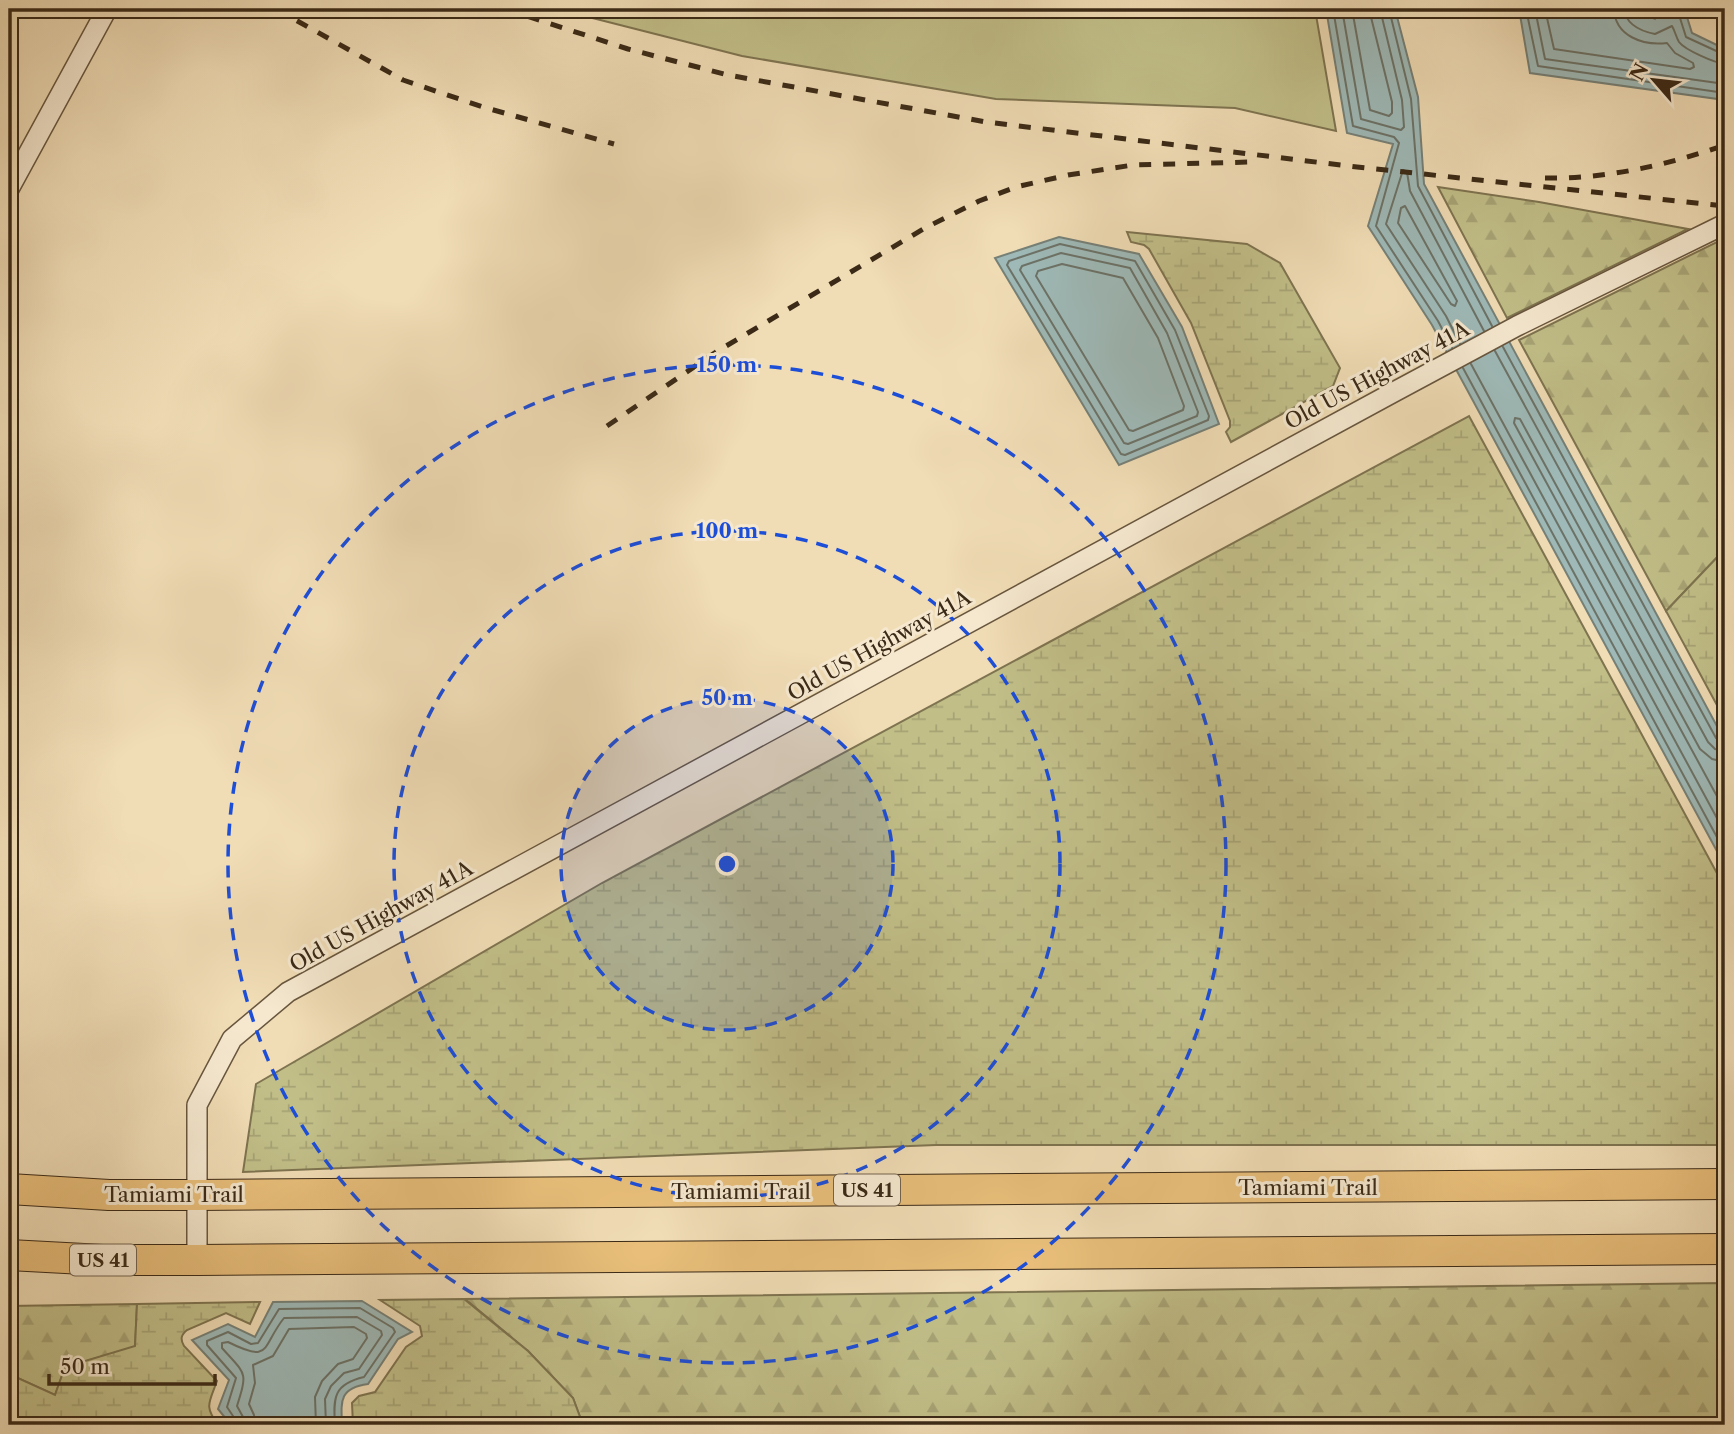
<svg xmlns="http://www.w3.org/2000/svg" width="1734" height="1434" viewBox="0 0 1734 1434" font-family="'Libre Caslon Text',serif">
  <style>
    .grass { fill: #c1be88; stroke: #7e7450; stroke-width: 2 }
    .forest { fill: url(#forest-firs); stroke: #7e7450; stroke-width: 2 }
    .wetland { fill: url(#wetland-marsh); stroke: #7e7450; stroke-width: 2 }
    .water { fill: #9eb9b7; stroke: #768077; stroke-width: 2 }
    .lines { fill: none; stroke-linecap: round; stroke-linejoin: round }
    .shore { stroke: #6c7267; stroke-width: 2 }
    .minor-casing { stroke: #68563e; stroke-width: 22 }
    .primary-casing { stroke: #3b2a17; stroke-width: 32 }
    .minor { stroke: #f5e8cf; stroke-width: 19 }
    .primary { stroke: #e8be7a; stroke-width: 30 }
    .rail { stroke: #3b2a17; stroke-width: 5; stroke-dasharray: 12 12; stroke-linecap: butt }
    .ring { fill: none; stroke: #1d4ed8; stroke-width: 3.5; stroke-dasharray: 12 9 }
    .labels { text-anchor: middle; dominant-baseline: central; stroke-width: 6; stroke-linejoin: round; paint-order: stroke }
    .shield { fill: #f5e8cf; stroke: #73634e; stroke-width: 2 }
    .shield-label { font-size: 19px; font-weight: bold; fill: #3b2a17 }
    .street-label { font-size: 21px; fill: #3b2a17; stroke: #f5e8cf }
    .centre { fill: #1d4ed8; stroke: #f5e8cf; stroke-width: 3.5 }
    .ring-label { font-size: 21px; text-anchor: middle; font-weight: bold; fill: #1d4ed8; stroke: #f5e8cf; stroke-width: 6; stroke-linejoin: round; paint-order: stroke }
  </style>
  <defs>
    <pattern id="forest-firs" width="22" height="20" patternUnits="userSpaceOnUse" patternTransform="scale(1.75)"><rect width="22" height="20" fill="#c1be88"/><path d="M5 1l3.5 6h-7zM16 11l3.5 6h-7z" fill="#a7a375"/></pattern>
    <pattern id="wetland-marsh" width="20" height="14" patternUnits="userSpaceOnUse" patternTransform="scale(1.75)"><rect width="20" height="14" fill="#c1be88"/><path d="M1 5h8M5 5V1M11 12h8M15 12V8" fill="none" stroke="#a7a375"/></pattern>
  </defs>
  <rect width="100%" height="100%" fill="#f0dcb5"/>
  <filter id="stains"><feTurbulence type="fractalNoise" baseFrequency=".00286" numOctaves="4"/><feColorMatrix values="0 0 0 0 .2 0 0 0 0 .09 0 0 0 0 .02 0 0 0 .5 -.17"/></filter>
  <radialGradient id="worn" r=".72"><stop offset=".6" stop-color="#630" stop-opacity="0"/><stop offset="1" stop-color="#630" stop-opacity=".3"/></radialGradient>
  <path class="grass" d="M557 9H1315L1336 131 1235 108 996 99 742 56Z"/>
  <g class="forest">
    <path d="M1438 187 1539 202 1688 229 1507 318Z"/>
    <path d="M1725 238V549L1666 611 1519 340Z"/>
    <path d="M1725 1283V1425H583L573 1398 528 1351 465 1299Z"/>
    <path d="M137 1304 135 1347 65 1367 55 1395 9 1374V1306Z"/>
  </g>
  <g class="wetland">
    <path d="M1127 232 1247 244 1280 263 1340 368 1333 386 1231 442 1226 432 1230 427V421L1191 323 1149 249 1144 245 1131 242Z"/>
    <path d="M1469 416 1725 888V1145H936L243 1172 256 1084 602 883Z"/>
    <path d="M1725 549V720L1666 611Z"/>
    <path d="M464 1299 528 1351 573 1398 583 1425H353L352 1403 359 1396 375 1392 406 1347 422 1336 420 1326 380 1300Z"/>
    <path d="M260 1302 250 1324 226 1313 187 1330C181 1335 180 1339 184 1346L217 1381C209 1403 204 1406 218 1425H9V1374L55 1395 65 1367 135 1346 137 1304Z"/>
  </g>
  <g class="water">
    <path d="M1326 9H1395L1418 97 1424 184 1725 741V866L1432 325 1368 226 1393 144 1347 133Z"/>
    <path d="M1519 9H1634L1655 19 1661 9H1691L1687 17 1692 33 1725 49V100L1530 73Z"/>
    <path d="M1059 237 1139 254 1182 327 1219 424 1119 465 995 258Z"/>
    <path d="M362 1301 412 1332 398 1339 368 1384C339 1388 341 1401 342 1425H231L218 1409 229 1380 192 1340 228 1324 255 1337 273 1302Z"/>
  </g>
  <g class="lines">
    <g class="shore">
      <path d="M1333 9 1353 126 1394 137 1399 143 1376 226 1438 321 1452 348"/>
      <path d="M1342 9 1361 119 1401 130 1404 127 1402 100 1380 9"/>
      <path d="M1352 9 1370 110 1389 116 1392 113V102L1369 9"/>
      <path d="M1389 9 1411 99 1418 186 1492 326"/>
      <path d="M1526 9 1538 66 1725 93"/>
      <path d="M1535 9 1545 59 1725 84"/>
      <path d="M1545 9 1554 49 1690 69 1694 67 1693 63 1675 53 1667 43C1643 46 1615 36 1614 9"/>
      <path d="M1624 9C1626 25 1640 31 1655 34L1672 26C1675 31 1676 37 1679 42 1685 50 1715 63 1725 64"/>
      <path d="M1683 9 1680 18 1686 37 1725 55"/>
      <path d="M1405 206 1457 301 1455 306 1451 304 1398 223 1401 208Z"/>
      <path d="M1060 244 1135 261 1175 330 1209 416 1208 420 1125 455 1121 454 1007 265 1009 261Z"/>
      <path d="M1061 253 1130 268 1167 333 1198 412 1197 416 1128 444 1124 443 1020 270 1022 266Z"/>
      <path d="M1062 264 1123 278 1158 338 1184 406 1183 410 1133 431 1129 430 1036 276 1038 271Z"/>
      <path d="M1460 344 1446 316 1386 224 1403 170 1407 172 1410 191 1484 331"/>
      <path d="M1503 347 1716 738 1725 742"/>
      <path d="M1495 351 1708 742 1715 749 1725 751"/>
      <path d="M1471 364 1725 833"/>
      <path d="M1463 368 1725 852"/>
      <path d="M1725 762 1712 759 1700 749 1520 419 1515 418 1514 423 1725 811"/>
      <path d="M236 1425 235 1419 227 1407 236 1378 207 1345V1341L228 1332 251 1344 258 1343 279 1309 360 1308 393 1328 395 1332 364 1377C334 1384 333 1397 335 1425"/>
      <path d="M245 1425 243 1417 237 1406C248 1371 246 1375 222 1348V1343L228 1342C272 1364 261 1347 284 1318L357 1317 381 1331 382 1335 359 1369 344 1373 331 1386 325 1399 326 1425"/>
      <path d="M255 1425 254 1415 249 1404 255 1383 253 1365 273 1356 289 1329 354 1327 366 1334 367 1338 353 1359 338 1364 322 1381 315 1397 316 1425"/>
    </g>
    <defs>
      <g id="minor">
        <path d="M9 189 107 9"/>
        <path d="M197 1260V1105L232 1039 288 992 1394 392 1517 326 1725 224"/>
      </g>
      <g id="primary">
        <path d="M9 1189 109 1195H196L1725 1184"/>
        <path d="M9 1255 103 1260H197L1725 1249"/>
      </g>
    </defs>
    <use href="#minor" class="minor-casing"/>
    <use href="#primary" class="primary-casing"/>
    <use href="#minor" class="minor"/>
    <use href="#primary" class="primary"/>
    <g class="rail">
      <path d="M276 9 403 80 483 107 614 144"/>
      <path d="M505 9 628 49 728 75 986 122 1357 167 1725 206"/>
      <path d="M1545 178C1607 179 1667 165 1725 145"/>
      <path d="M607 426 716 352 925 228 979 201 1016 187 1068 175 1133 165 1250 162"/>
    </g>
  </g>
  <circle cx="727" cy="864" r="166" fill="#1d4ed8" fill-opacity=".12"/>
  <g class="ring">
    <circle cx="727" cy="864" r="166"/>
    <circle cx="727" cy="864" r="333"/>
    <circle cx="727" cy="864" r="499"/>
  </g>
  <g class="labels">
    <g class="shield">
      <rect x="834" y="1174.5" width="66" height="31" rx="5"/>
      <rect x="70" y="1244.5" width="66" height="31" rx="5"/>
    </g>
    <g class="shield-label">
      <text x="867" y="1190">US 41</text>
      <text x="103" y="1260">US 41</text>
    </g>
    <g class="street-label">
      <text transform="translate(1377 375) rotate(-28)">Old US Highway 41A</text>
      <text transform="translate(879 645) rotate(-29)">Old US Highway 41A</text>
      <text transform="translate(381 916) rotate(-29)">Old US Highway 41A</text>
      <text x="1308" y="1187">Tamiami Trail</text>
      <text x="741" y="1191">Tamiami Trail</text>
      <text x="174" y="1194">Tamiami Trail</text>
    </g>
  </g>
  <circle cx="727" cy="864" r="10" class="centre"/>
  <g class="ring-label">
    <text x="727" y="372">150 m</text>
    <text x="727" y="538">100 m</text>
    <text x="727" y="705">50 m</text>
  </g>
  <rect width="1734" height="1434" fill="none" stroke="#f0dcb5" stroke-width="35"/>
  <rect x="10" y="10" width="1713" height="1413" fill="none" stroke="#3b2a17" stroke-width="3.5"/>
  <rect x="18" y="18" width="1699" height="1399" fill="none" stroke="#3b2a17" stroke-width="2"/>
  <g transform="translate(1654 80) rotate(298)" stroke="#f5e8cf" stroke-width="5" paint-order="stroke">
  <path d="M0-5L12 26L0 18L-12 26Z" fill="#3b2a17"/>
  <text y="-10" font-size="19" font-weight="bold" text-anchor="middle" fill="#3b2a17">N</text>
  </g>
  <path d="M49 1374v10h166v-10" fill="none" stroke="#3b2a17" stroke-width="3.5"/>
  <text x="60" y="1374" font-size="21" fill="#3b2a17" stroke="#f5e8cf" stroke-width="5" paint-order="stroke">50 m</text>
  <rect width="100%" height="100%" filter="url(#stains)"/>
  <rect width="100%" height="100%" fill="url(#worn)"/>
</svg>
